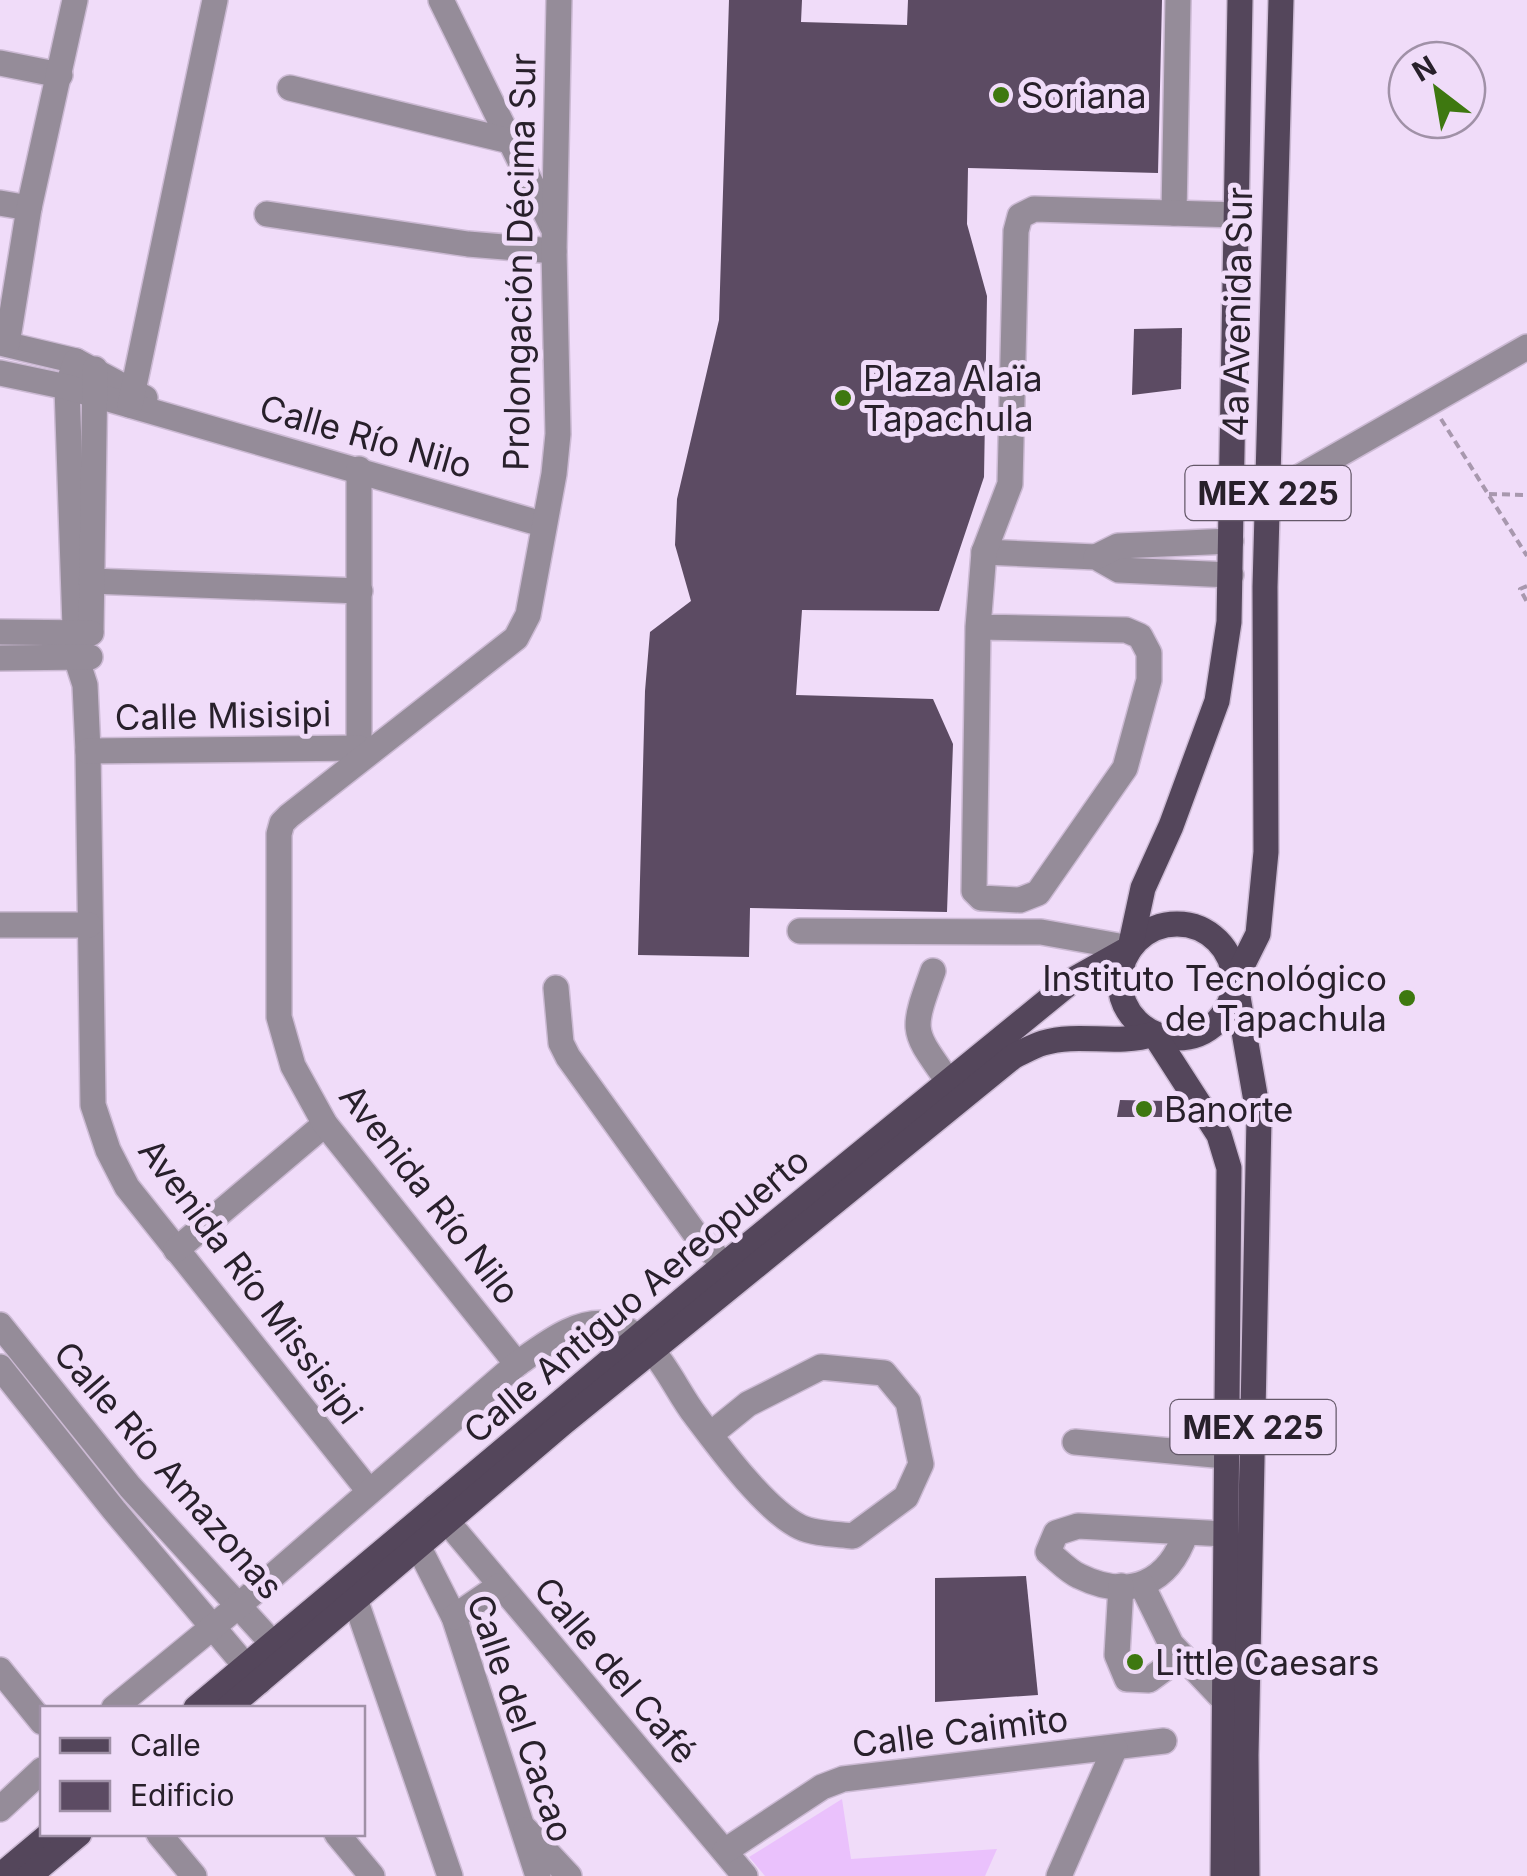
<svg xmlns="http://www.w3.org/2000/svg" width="1527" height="1876" viewBox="0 0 1527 1876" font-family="Inter,sans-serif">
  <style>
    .green { fill: #eac1fc }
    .building { fill: #5c4b63 }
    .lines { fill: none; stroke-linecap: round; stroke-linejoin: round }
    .minor-casing { stroke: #ccbad4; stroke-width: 28 }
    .major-casing { stroke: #ccbad4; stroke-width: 28 }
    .path { stroke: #a898ae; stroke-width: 4; stroke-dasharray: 8 5; stroke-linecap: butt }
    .minor { stroke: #958c99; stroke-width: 25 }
    .major { stroke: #54465b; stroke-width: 25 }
    .poi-dot { fill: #3e7810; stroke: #f0dcf9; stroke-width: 4 }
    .labels { text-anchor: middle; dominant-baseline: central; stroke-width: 10; stroke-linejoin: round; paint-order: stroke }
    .shield { fill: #f0dcf9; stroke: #645869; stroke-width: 2.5 }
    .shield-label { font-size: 32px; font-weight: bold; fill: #28202b }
    .poi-label { font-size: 35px; fill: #28202b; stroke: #f0dcf9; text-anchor: start }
    .street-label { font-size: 35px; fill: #28202b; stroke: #f0dcf9 }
  </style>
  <rect width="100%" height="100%" fill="#f0dcf9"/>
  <path class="green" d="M842 1799 851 1859 997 1849 985 1876H765L749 1857Z"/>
  <g class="building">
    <path d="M729 0H802L801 22 907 25 908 0H1162L1158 173 968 168 967 224 987 296 984 477 939 611 802 610 796 695 933 699 953 744 947 912 750 908 749 957 638 955 645 691 650 632 691 601 675 545 677 499 719 320Z"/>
    <path d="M1182 328 1181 389 1132 395 1134 329Z"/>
    <path d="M1120 1100 1168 1101 1173 1117H1117Z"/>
    <path d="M1026 1576 1038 1695 935 1702V1578Z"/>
  </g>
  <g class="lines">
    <defs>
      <g id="minor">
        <path d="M441 0 552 226"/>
        <path d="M0 63 60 75"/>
        <path d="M290 88 510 141"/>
        <path d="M0 203 29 208"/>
        <path d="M1174 213 1178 0"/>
        <path d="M267 214 468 244 554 251"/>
        <path d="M0 343 76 361 145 398"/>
        <path d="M7 344 29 208 75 0"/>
        <path d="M76 361 67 387 76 657 85 685 88 751 93 1105 108 1150 127 1187 369 1491"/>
        <path d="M0 373 67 387 542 524"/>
        <path d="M130 405 215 0"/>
        <path d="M1268 495 1527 347"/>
        <path d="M984 552 1096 557 1119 570 1231 575"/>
        <path d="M1096 557 1118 546 1231 541"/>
        <path d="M91 581 360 591"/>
        <path d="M978 627 1126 630 1140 636 1149 653V680L1125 768 1038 893 1020 900 981 898 974 891 978 627 984 552 1010 484 1016 231 1020 216 1034 209 1238 215"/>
        <path d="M91 631 95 369"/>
        <path d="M0 632 91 633"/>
        <path d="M0 658 90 657"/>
        <path d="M359 748V469"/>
        <path d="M88 751 359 748"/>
        <path d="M0 925H89"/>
        <path d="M800 931 1041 932 1130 948"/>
        <path d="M933 971C910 1035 912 1029 950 1084"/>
        <path d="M556 988 561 1043 568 1057 694 1232 724 1265"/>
        <path d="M176 1250 325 1124"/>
        <path d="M0 1325 130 1487 286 1658"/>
        <path d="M517 1364 325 1124 293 1066 279 1017V834L282 823 289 816 516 638 528 615 554 474 558 434 554 251 559 0"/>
        <path d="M0 1367 114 1510 259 1682"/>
        <path d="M1075 1442 1225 1456"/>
        <path d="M435 1507 745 1876"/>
        <path d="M406 1532 418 1546 454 1617 538 1876"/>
        <path d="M1186 1532C1169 1583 1130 1601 1079 1576 1068 1571 1058 1560 1048 1552L1056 1533 1078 1526 1225 1534"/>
        <path d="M344 1584 355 1599 450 1876"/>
        <path d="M1142 1585 1171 1644 1223 1699"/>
        <path d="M1121 1586 1117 1655 1127 1679 1149 1680 1182 1656"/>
        <path d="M454 1617 499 1586"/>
        <path d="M0 1670 42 1722"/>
        <path d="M114 1708 237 1607 517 1364C544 1345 579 1316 614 1325 655 1335 672 1385 695 1415 719 1447 765 1510 800 1527 814 1534 837 1534 853 1536L906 1497 921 1464 908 1402 884 1373 821 1367 748 1404 711 1434"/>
        <path d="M0 1809 42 1770"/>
        <path d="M526 1830 569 1876"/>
        <path d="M159 1834 194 1876"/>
        <path d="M337 1834 372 1876"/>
        <path d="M725 1851 822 1787 843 1779 1164 1741"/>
        <path d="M1059 1876 1115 1748"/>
      </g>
      <g id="major">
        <circle cx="1177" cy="981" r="57"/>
        <path d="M196 1708 724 1265 1073 980 1130 948 1143 888 1171 826 1217 701 1229 622 1240 0"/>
        <path d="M228 1708 563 1423 1014 1056C1023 1052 1033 1046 1043 1043 1080 1032 1115 1046 1154 1034L1219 1135 1229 1168 1223 1876"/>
        <path d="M0 1876 50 1834"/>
        <path d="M29 1876 79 1834"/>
        <path d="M1247 1876 1246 1755 1259 1118 1235 980 1258 934 1266 852 1265 587 1281 0"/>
      </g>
    </defs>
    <use href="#minor" class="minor-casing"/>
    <use href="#major" class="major-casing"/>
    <g class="path">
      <path d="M1441 419 1527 556"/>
      <path d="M1489 494 1527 495"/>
      <path d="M1527 586 1520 589 1527 602"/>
    </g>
    <use href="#minor" class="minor"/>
    <use href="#major" class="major"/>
  </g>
  <g class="poi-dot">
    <circle cx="1001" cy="95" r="10"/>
    <circle cx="843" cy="398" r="10"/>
    <circle cx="1407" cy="998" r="10"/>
    <circle cx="1144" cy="1109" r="10"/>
    <circle cx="1135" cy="1662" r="10"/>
  </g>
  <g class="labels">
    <g class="shield">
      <rect x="1185.5" y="466" width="165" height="54" rx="8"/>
      <rect x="1170.5" y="1400" width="165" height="54" rx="8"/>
    </g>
    <g class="shield-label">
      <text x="1268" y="493">MEX 225</text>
      <text x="1253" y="1427">MEX 225</text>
    </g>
    <g class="poi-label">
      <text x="1021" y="95">Soriana</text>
      <text x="863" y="378">Plaza Alaïa<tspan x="863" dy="40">Tapachula</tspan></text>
      <text x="1387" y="978" text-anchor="end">Instituto Tecnológico<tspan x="1387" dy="40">de Tapachula</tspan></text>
      <text x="1164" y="1109">Banorte</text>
      <text x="1155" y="1662">Little Caesars</text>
    </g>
    <g class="street-label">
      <text transform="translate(519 262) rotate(-89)">Prolongación Décima Sur</text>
      <text transform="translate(1237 312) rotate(-89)">4a Avenida Sur</text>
      <text transform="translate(366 436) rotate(16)">Calle Río Nilo</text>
      <text transform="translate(223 715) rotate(-1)">Calle Misisipi</text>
      <text transform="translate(430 1194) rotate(52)">Avenida Río Nilo</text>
      <text transform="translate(251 1281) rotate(53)">Avenida Río Missisipi</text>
      <text transform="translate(636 1295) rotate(-40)">Calle Antiguo Aereopuerto</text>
      <text transform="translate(169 1470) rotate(49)">Calle Río Amazonas</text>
      <text transform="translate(616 1670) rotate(50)">Calle del Café</text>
      <text transform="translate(521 1718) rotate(71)">Calle del Cacao</text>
      <text transform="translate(960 1731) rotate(-7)">Calle Caimito</text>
    </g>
  </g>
  <rect x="40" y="1706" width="325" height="130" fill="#f0dcf9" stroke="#a091a7" stroke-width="2.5"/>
  <rect x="60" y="1738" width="50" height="15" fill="#54465b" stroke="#a091a7" stroke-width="2.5"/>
  <text x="130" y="1756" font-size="30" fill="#28202b">Calle</text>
  <rect x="60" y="1781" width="50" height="30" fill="#5c4b63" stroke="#a091a7" stroke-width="2.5"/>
  <text x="130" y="1806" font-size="30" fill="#28202b">Edificio</text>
  <g transform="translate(1437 90) rotate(329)"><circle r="48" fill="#f0dcf9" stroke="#a091a7" stroke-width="2.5"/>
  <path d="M0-8L18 38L0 25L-18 38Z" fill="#3e7810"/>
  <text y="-15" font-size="28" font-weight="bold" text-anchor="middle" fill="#28202b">N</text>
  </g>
</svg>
